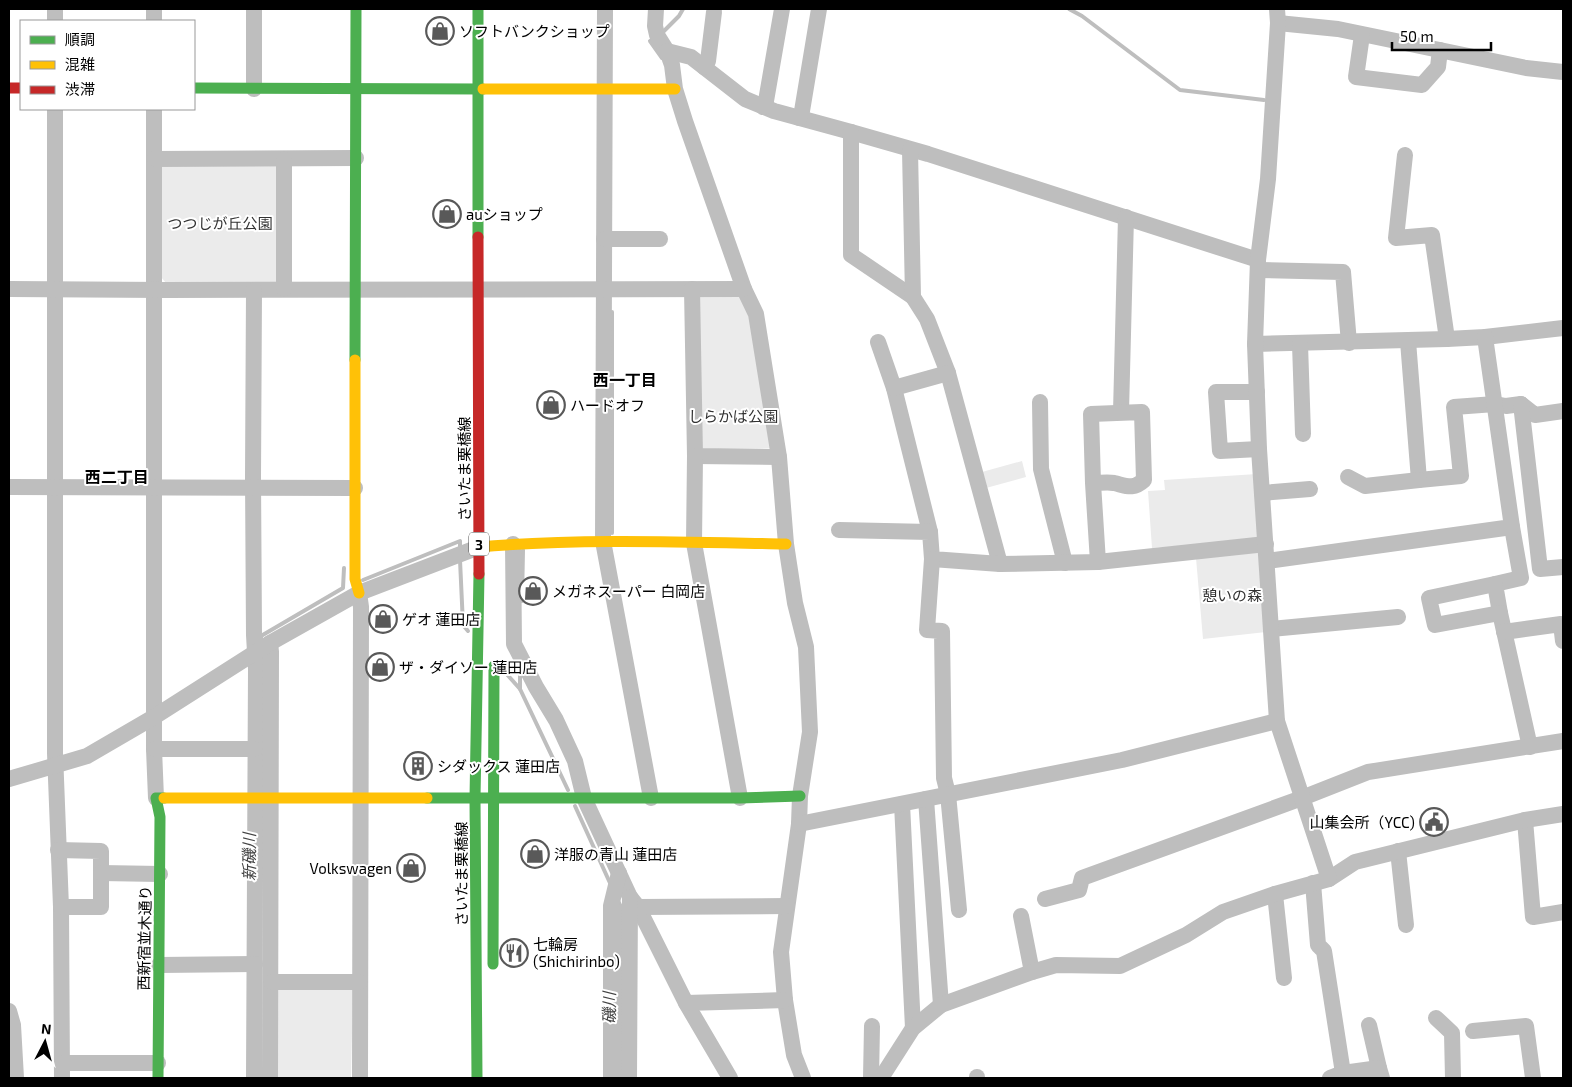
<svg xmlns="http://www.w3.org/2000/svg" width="1572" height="1087" viewBox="0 0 1572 1087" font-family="'Exo 2','Noto Sans JP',sans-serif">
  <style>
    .green { fill: #ebebeb }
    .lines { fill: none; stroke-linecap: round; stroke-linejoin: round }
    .stream { stroke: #bebebe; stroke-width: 4 }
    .street { stroke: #bebebe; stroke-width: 16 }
    .fast { stroke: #4caf50; stroke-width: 11 }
    .slow { stroke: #ffc107; stroke-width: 11 }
    .jam { stroke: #c62828; stroke-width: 11 }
    .labels { text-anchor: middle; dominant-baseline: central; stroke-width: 4; stroke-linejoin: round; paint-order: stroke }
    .shield { fill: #fff; stroke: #4c4c4c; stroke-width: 1 }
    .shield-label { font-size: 14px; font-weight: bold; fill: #000 }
    .poi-label { font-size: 15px; fill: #000; stroke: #fff; text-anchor: start }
    .park-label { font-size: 15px; fill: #323232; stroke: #fff }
    .street-label { font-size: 15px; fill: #000; stroke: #fff }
    .neighbourhood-label { font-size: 16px; font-weight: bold; fill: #000; stroke: #fff }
    .water-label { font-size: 16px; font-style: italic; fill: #434343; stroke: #fff }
  </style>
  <rect width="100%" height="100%" fill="#fff"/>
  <g class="green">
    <path d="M165 163 276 164 279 168 280 279 275 284 166 283 161 277 160 168Z"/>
    <path d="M742 295 751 318 770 448 701 449 697 296Z"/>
    <path d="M1022 461 1026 477 986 488 982 472Z"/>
    <path d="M1257 474 1261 541 1152 548 1148 491 1165 490 1164 480Z"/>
    <path d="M1262 551 1266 632 1203 639 1196 558Z"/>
    <path d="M272 986 353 987 351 1078H271Z"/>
  </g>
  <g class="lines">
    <g class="stream">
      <path d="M1069 9 1082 16 1180 90 1264 100"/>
      <path d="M662 33 679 16 683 9"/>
      <path d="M654 39 650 41 662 58"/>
      <path d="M612 312V533"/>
      <path d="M460 560 463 625 468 631"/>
      <path d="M363 580 460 541V550"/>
      <path d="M522 601 523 550"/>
      <path d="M261 639V636L343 588 344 568"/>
      <path d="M504 671 520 689 568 790"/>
      <path d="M520 689V670"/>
      <path d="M575 806 610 883"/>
      <path d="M618 901 621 907V1078"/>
    </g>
    <g class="street">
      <path d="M605 9 603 541 651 798"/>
      <path d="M656 9 655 26 657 35 667 51 672 65 675 89 685 121 744 289 756 314 779 457 786 544 795 603 806 647 810 732 800 796 799 824 781 952 785 1000 794 1055 803 1078"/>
      <path d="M55 21V9"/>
      <path d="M154 21V9"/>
      <path d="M1278 23 1338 29 1526 68 1563 72"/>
      <path d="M1362 35 1356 77 1422 85 1438 67 1440 50"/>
      <path d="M667 51 691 57 745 99 774 111 851 132 928 154 1258 260"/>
      <path d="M704 67 708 61 714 12"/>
      <path d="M254 89V9"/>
      <path d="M763 107 766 101 782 9"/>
      <path d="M55 109V753L61 907 62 1078"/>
      <path d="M154 109V749L156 798"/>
      <path d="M799 118 802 111 819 9"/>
      <path d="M851 132V255L913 297"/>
      <path d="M910 150 913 297 927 319 948 373 1000 564"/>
      <path d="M1405 155 1396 238 1432 235 1447 339"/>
      <path d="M155 159 356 158"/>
      <path d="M604 239H660"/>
      <path d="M1258 270 1343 272 1349 343"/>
      <path d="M9 289 165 290 744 289"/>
      <path d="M284 289V159"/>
      <path d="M692 289 695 456 779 457"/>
      <path d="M254 290 253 477 254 635 256 669 254 1078"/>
      <path d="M1408 341 1419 480 1461 476 1454 407 1495 404 1506 406 1521 404 1535 415 1563 411"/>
      <path d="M878 342 894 388 930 532"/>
      <path d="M1255 344 1447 339 1485 337 1563 328"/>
      <path d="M1300 344 1303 434"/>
      <path d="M894 388 948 373"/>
      <path d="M1257 392H1216L1220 451 1259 449"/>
      <path d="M1040 402 1041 469 1065 563"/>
      <path d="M1521 404 1540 569 1563 567"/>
      <path d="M1121 412 1126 217"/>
      <path d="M695 456 694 543 740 798"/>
      <path d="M1348 477 1365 486 1419 480"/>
      <path d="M1093 483C1100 483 1108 482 1114 483 1127 486 1133 490 1144 480L1142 412 1091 414 1093 483 1098 562"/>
      <path d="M9 487 355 488"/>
      <path d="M1262 493 1310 489"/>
      <path d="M1512 527 1521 578 1495 584 1500 613 1530 747"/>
      <path d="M839 530 930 532 932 559 1000 564 1098 562 1266 544"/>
      <path d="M513 544 514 644 536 687 556 720 575 761 584 798 630 897 638 907 686 1003 730 1078"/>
      <path d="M932 559 927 630 942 631 944 778 948 794 959 910"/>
      <path d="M1267 561 1512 527 1485 337"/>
      <path d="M1495 584 1429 598 1435 625 1500 613"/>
      <path d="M359 593 361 607 360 1078"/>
      <path d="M1271 629 1398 617"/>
      <path d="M1504 632 1561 624 1563 641"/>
      <path d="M270 643 271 652 270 1078"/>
      <path d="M154 749H255"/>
      <path d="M9 779 87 756 154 717 270 643 359 593 479 547"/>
      <path d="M926 799 941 1005"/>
      <path d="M902 804 913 1028"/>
      <path d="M1525 820 1533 917 1563 912"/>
      <path d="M799 824 1122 760 1277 721"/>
      <path d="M58 850 101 851V907H61"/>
      <path d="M1398 851 1406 925"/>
      <path d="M101 873 160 874"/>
      <path d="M1329 879 1355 862 1525 820 1563 814"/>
      <path d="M1313 883 1318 945 1324 951 1343 1073"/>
      <path d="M1275 894 1284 978"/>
      <path d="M1045 899 1079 890 1082 878 1302 798 1368 772 1563 741"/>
      <path d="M638 907 787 906"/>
      <path d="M1021 916 1032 972"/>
      <path d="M159 965 255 964"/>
      <path d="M271 982H360"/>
      <path d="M686 1003 785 1000"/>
      <path d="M9 1011 13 1025 16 1078"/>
      <path d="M1436 1018 1452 1033 1453 1078"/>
      <path d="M1369 1025 1379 1068"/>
      <path d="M1473 1031 1526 1026 1533 1078"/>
      <path d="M62 1063H158"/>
      <path d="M977 1077V1078"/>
      <path d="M611 1078V906L619 873"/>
      <path d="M629 1078 630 897"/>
      <path d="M871 1078 872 1026"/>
      <path d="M881 1078 913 1028 941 1005 1032 972 1056 965 1120 966 1186 935 1223 912 1275 894 1329 879 1277 721 1259 449 1255 344 1258 260 1268 179 1278 23 1277 9"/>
      <path d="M1330 1078 1343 1073 1379 1068 1382 1078"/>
    </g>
    <g class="fast">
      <path d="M478 9V237"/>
      <path d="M194 88 483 89"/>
      <path d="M355 360 356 9"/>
      <path d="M427 798H740L800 796"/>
      <path d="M493 964 494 666"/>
      <path d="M158 1078 160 817 156 798H164"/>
      <path d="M477 1078 475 798 479 574"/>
    </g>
    <g class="slow">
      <path d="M483 89H675"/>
      <path d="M355 360V579L359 593"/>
      <path d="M479 547C581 538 684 542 786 544"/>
      <path d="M164 798H427"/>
    </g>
    <g class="jam">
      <path d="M9 88H21"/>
      <path d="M478 237 479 574"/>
    </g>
  </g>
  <defs>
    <symbol id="shop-ring" viewBox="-11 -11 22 22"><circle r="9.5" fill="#fff" stroke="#595959" stroke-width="1.5"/><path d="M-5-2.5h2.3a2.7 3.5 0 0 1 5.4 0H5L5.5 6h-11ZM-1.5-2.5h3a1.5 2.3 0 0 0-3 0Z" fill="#595959"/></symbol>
    <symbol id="building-ring" viewBox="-11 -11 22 22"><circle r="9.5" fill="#fff" stroke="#595959" stroke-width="1.5"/><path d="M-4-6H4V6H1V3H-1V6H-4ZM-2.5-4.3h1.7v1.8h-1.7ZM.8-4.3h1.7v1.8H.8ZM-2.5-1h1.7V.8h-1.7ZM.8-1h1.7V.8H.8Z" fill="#595959"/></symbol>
    <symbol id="civic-ring" viewBox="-11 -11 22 22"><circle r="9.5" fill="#fff" stroke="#595959" stroke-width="1.5"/><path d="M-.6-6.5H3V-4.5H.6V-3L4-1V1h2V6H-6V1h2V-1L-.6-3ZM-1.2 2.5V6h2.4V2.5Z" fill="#595959"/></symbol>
    <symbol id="restaurant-ring" viewBox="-11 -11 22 22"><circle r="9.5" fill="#fff" stroke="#595959" stroke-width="1.5"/><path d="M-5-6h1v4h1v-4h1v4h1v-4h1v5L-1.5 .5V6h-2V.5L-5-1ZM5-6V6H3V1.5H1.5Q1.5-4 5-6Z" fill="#595959"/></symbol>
  </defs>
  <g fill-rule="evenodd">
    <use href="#shop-ring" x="424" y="15" width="32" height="32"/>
    <use href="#shop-ring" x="431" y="198" width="32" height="32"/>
    <use href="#shop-ring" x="535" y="389" width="32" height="32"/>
    <use href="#shop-ring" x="517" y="575" width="32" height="32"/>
    <use href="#shop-ring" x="367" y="603" width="32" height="32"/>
    <use href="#shop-ring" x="364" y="651" width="32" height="32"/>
    <use href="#building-ring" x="402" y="750" width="32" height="32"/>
    <use href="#civic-ring" x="1418" y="806" width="32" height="32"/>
    <use href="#shop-ring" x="519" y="838" width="32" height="32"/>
    <use href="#shop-ring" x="395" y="852" width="32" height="32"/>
    <use href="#restaurant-ring" x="498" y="937" width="32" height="32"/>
  </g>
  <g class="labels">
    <rect class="shield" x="469" y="532.5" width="20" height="23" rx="4"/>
    <g class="shield-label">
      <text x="479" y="544">3</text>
    </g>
    <g class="poi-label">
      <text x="459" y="31">ソフトバンクショップ</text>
      <text x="466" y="214">auショップ</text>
      <text x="570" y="405">ハードオフ</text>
      <text x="552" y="591">メガネスーパー 白岡店</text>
      <text x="402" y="619">ゲオ 蓮田店</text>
      <text x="399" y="667">ザ・ダイソー 蓮田店</text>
      <text x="437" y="766">シダックス 蓮田店</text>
      <text x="1415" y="822" text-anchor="end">山集会所（YCC)</text>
      <text x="554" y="854">洋服の青山 蓮田店</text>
      <text x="392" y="868" text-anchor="end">Volkswagen</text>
      <text x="533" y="944">七輪房<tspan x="533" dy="17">(Shichirinbo)</tspan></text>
    </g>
    <g class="park-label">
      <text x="220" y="223">つつじが丘公園</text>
      <text x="733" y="416">しらかば公園</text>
      <text x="1232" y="595">憩いの森</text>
    </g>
    <g class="street-label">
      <text transform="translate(464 469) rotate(-90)">さいたま栗橋線</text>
      <text transform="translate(461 874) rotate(-90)">さいたま栗橋線</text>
      <text transform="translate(144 938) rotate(-89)">西新宿並木通り</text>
    </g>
    <g class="neighbourhood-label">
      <text x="625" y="379">西一丁目</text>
      <text x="117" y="476">西二丁目</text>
    </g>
    <g class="water-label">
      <text transform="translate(248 857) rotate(-90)">新磯川</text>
      <text transform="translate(608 1008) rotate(-90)">磯川</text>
    </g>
  </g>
  <rect width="1572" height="1087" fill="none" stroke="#000000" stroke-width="20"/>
  <rect x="20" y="20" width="175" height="90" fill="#ffffff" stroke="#999999"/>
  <rect x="30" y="36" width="25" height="8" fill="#4caf50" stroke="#999999"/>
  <text x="65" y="45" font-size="15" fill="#000000">順調</text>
  <rect x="30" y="61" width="25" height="8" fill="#ffc107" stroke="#999999"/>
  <text x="65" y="70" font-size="15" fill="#000000">混雑</text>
  <rect x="30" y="86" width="25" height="8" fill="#c62828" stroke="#999999"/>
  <text x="65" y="95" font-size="15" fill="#000000">渋滞</text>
  <g transform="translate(45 1042) rotate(6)" stroke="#ffffff" stroke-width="4" paint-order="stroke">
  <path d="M0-4L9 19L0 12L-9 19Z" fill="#000000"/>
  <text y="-8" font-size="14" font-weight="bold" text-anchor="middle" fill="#000000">N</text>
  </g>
  <path d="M1392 42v8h99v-8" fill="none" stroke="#000000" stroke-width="2.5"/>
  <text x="1400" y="42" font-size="15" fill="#000000" stroke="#ffffff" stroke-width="4" paint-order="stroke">50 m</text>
</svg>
